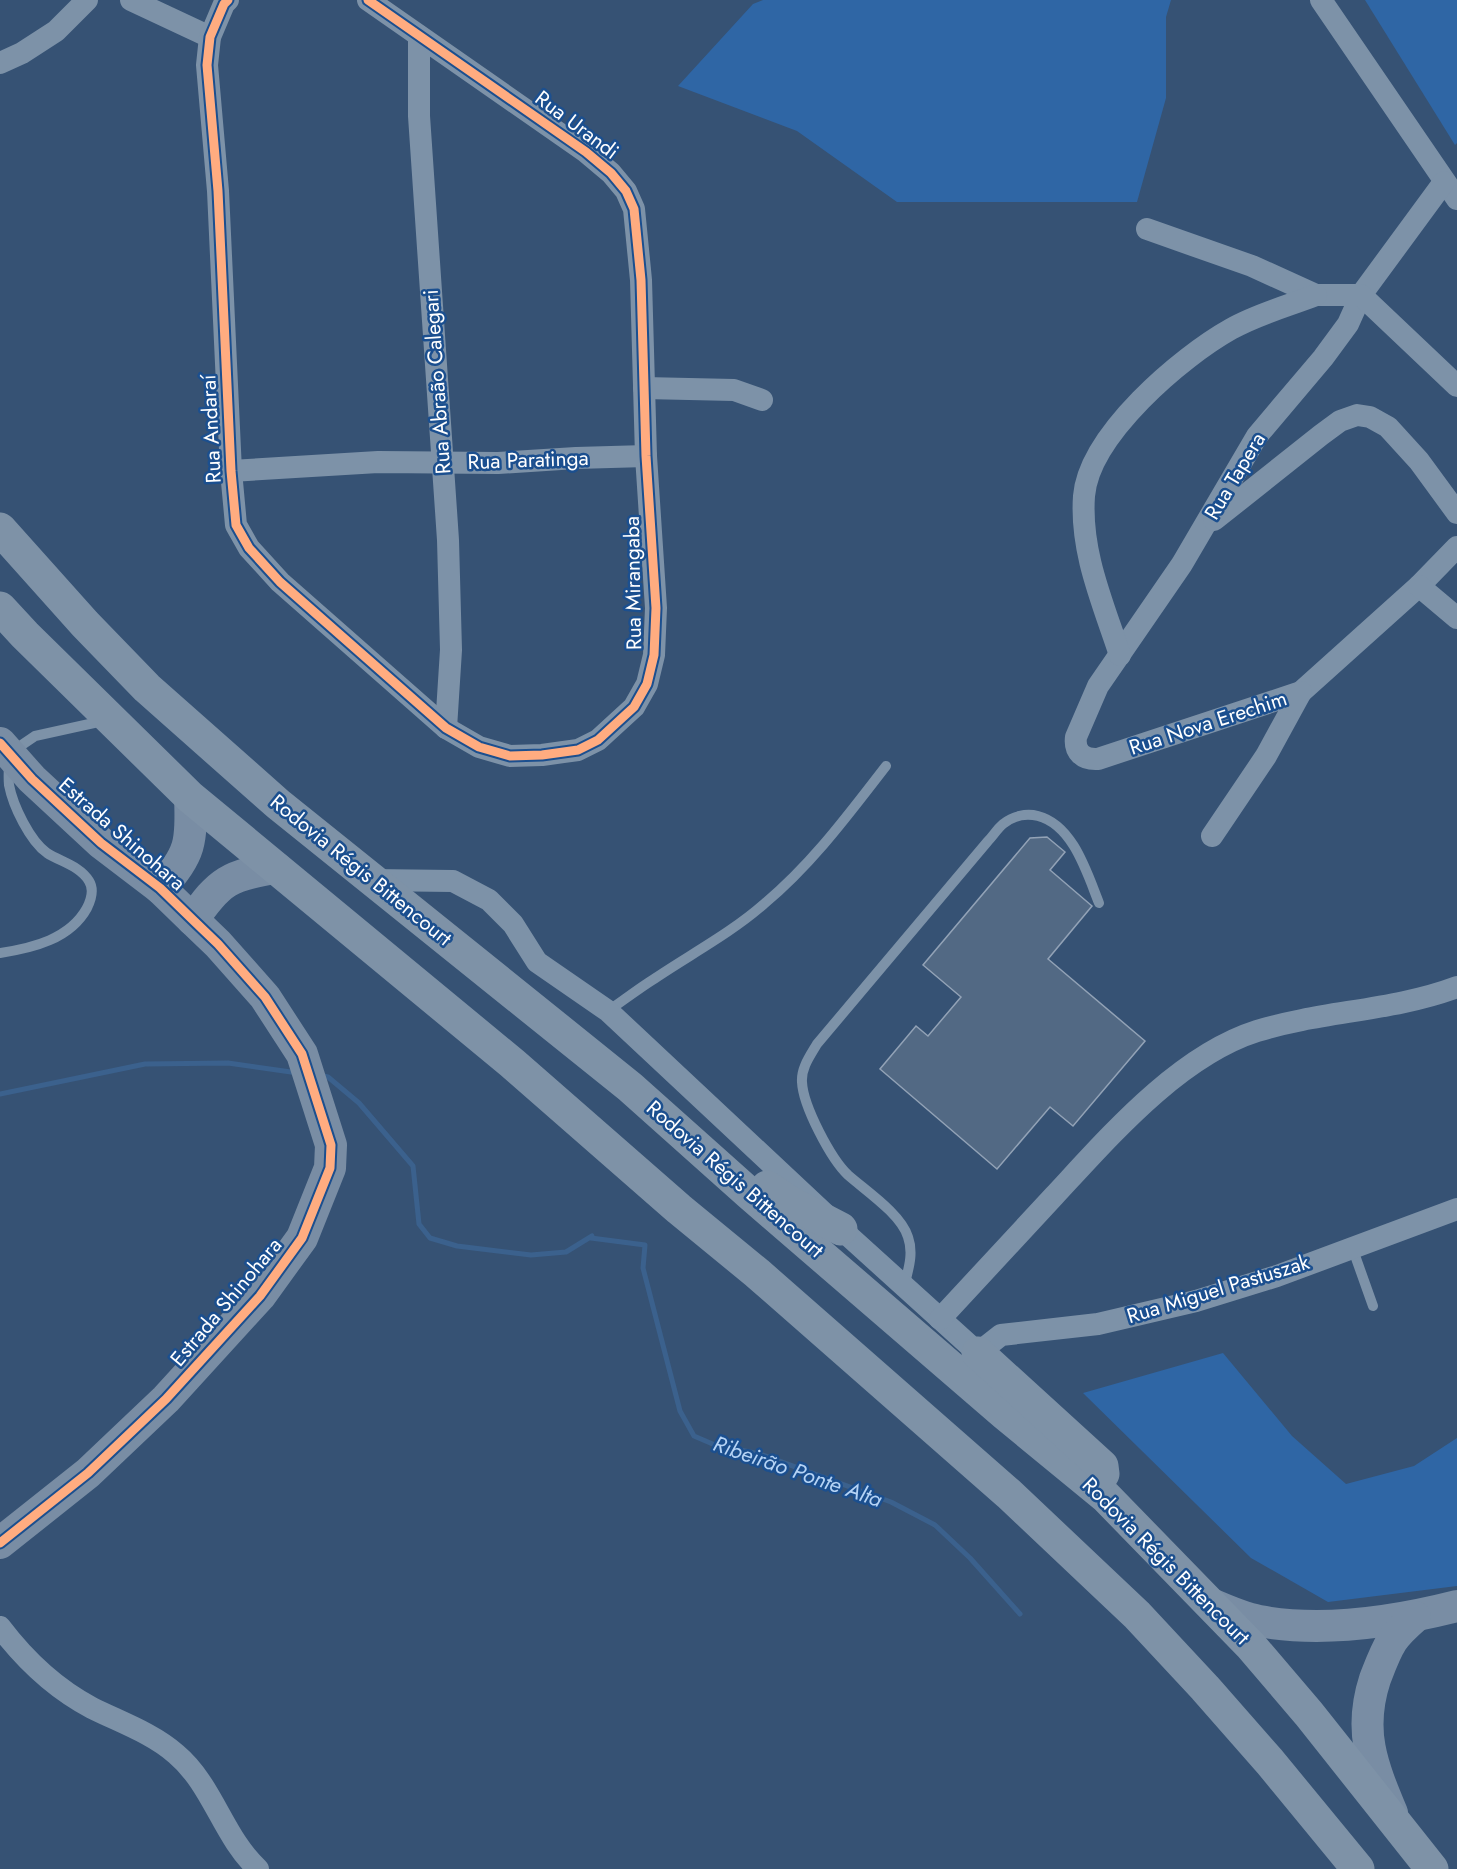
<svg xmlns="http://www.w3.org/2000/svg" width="1457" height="1869" viewBox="0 0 1457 1869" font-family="Jost,sans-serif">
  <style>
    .green { fill: #2f66a5 }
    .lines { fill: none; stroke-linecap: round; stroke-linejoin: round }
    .stream { stroke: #3b618d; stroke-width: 5 }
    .building { fill: #526984; stroke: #92a2b6; stroke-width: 1.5 }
    .lane { stroke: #7d92a8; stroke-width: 10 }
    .street { stroke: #7d92a8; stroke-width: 22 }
    .secondary { stroke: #798da4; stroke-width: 32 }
    .highway { stroke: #7e92a7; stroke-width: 33 }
    .cycleway-casing { stroke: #1b4f8f; stroke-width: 13 }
    .cycleway { stroke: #ffac80; stroke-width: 9 }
    .labels { text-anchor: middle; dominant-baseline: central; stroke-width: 5; stroke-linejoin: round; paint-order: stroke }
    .street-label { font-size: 21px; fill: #fff; stroke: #1b4f8f }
    .water-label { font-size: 22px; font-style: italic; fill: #b5d3f5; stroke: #1b4f8f }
  </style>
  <rect width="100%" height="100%" fill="#365274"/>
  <g class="green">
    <path d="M763 0H1171L1166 17V98L1137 202H897L797 131 678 86 753 4Z"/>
    <path d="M1365 0H1457V143L1455 145Z"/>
    <path d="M1223 1353 1292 1436 1346 1484 1414 1466 1457 1438V1586L1328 1602 1251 1558 1083 1393Z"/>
  </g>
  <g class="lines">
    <g class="stream">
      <path d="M319 1075 328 1077 359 1103 413 1166 419 1224 430 1238 457 1246 531 1255 566 1252 592 1236 591 1238 645 1245 643 1268 680 1411 694 1436 715 1445 760 1454 891 1502 935 1525 970 1558 1020 1614"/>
      <path d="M0 1094 145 1064 228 1063 298 1073"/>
    </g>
  </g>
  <path class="building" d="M1047 837 1065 852 1050 870 1092 906 1048 959 1145 1041 1073 1126 1050 1107 997 1169 880 1069 916 1026 928 1036 961 997 923 965 1030 838Z"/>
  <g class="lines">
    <g class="lane">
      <path d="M0 953C33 948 70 939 87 908 91 900 94 889 89 881 80 866 61 862 47 853 30 841 13 806 9 785 8 775 9 763 10 753L35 736 103 721"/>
      <path d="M608 1011C624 1000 638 989 654 979 691 954 731 933 764 904 812 864 848 815 886 766"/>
      <path d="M1352 1247 1373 1306"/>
      <path d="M904 1287C908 1270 914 1254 908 1237 901 1214 866 1191 848 1175 831 1159 803 1106 802 1082 801 1068 810 1056 817 1044L988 841C993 836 997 829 1003 824 1013 816 1026 813 1038 816 1073 825 1087 873 1099 903"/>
    </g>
    <g class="street">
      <path d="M131 0 210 37"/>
      <path d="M228 0 224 4 210 37 207 65 218 191 231 471 236 525 249 548 280 582 446 728 479 747 510 756 542 755 578 750 598 740 634 707 647 684 654 655 656 608 646 456 641 280 634 209 626 191 611 173 586 152 368 0"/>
      <path d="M1321 0 1457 199"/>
      <path d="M419 36V116L448 540 451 650 446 728"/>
      <path d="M0 63 22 53 56 31 87 0"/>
      <path d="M1444 182 1361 295 1348 324 1323 358 1257 436 1182 564 1098 686 1076 737C1074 752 1083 760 1098 759L1301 692 1419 586 1457 547"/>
      <path d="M1147 229 1252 266 1316 295H1361L1457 386"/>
      <path d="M644 388 734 390 762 400"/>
      <path d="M231 471 378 462 498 463 576 458 646 456"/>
      <path d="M1214 520 1321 435 1340 421 1357 415 1370 417 1388 427 1419 461 1457 513"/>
      <path d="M1419 586 1457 618"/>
      <path d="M1120 655C1103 603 1080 552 1084 496 1089 435 1181 357 1231 329 1257 314 1288 306 1316 295"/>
      <path d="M1212 836 1266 756 1301 692"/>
      <path d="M371 880 453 881 489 900 513 924 537 962 608 1011 841 1229 978 1353 1001 1335 1098 1324 1196 1301 1277 1276 1457 1209"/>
      <path d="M940 1319C978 1278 1016 1237 1054 1196 1109 1137 1178 1056 1257 1031 1322 1011 1393 1011 1457 987"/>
      <path d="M0 1627C25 1660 54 1688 92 1708 120 1722 152 1733 176 1754 213 1785 223 1837 258 1869"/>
    </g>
    <g class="secondary">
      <path d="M0 743 32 779 101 843 160 888 193 920 218 944 265 997 302 1054 331 1145 330 1168 302 1238 260 1296 166 1399 88 1473 0 1543"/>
      <path d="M160 888C191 855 192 841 190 797"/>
      <path d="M193 920C219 881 230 875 276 868"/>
      <path d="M1211 1604C1227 1611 1243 1618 1259 1621 1324 1633 1394 1622 1457 1606"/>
      <path d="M1392 1813C1372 1765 1358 1731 1375 1679 1380 1666 1385 1652 1392 1641 1398 1632 1407 1624 1415 1617"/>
    </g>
    <g class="highway">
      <path d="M0 529 85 624 147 688 278 804 630 1087 751 1195 1005 1414 1106 1497 1251 1646 1309 1714 1432 1869"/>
      <path d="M0 608 25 635 190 797 512 1063 679 1209 757 1273 1009 1494 1137 1615 1205 1688 1270 1762 1358 1869"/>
      <path d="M767 1187 789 1202 841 1229"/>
      <path d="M978 1353 1102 1466 1103 1474"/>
    </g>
    <defs>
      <g id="cycleway">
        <path d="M228 0 224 4 210 37 207 65 218 191 231 471 236 525 249 548 280 582 446 728 479 747 510 756 542 755 578 750 598 740 634 707 647 684 654 655 656 608 646 456 641 280 634 209 626 191 611 173 586 152 368 0"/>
        <path d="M0 743 32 779 101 843 160 888 193 920 218 944 265 997 302 1054 331 1145 330 1168 302 1238 260 1296 166 1399 88 1473 0 1543"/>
      </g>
    </defs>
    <use href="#cycleway" class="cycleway-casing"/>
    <use href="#cycleway" class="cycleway"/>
  </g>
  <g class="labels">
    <g class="street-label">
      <text transform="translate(577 125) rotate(37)">Rua Urandi</text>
      <text transform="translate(437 382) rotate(-94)">Rua Abraão Calegari</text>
      <text transform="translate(211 429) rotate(-93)">Rua Andaraí</text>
      <text transform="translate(528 460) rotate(-2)">Rua Paratinga</text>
      <text transform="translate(1235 476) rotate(-59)">Rua Tapera</text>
      <text transform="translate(633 583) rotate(-91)">Rua Mirangaba</text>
      <text transform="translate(1208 723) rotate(-18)">Rua Nova Erechim</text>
      <text transform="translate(122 834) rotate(41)">Estrada Shinohara</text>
      <text transform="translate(361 870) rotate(39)">Rodovia Régis Bittencourt</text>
      <text transform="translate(735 1179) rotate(41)">Rodovia Régis Bittencourt</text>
      <text transform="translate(1218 1289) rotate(-17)">Rua Miguel Pastuszak</text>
      <text transform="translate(226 1302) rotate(-50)">Estrada Shinohara</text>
      <text transform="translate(1166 1561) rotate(45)">Rodovia Régis Bittencourt</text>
    </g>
    <g class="water-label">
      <text transform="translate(798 1471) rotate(19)">Ribeirão Ponte Alta</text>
    </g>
  </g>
</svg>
